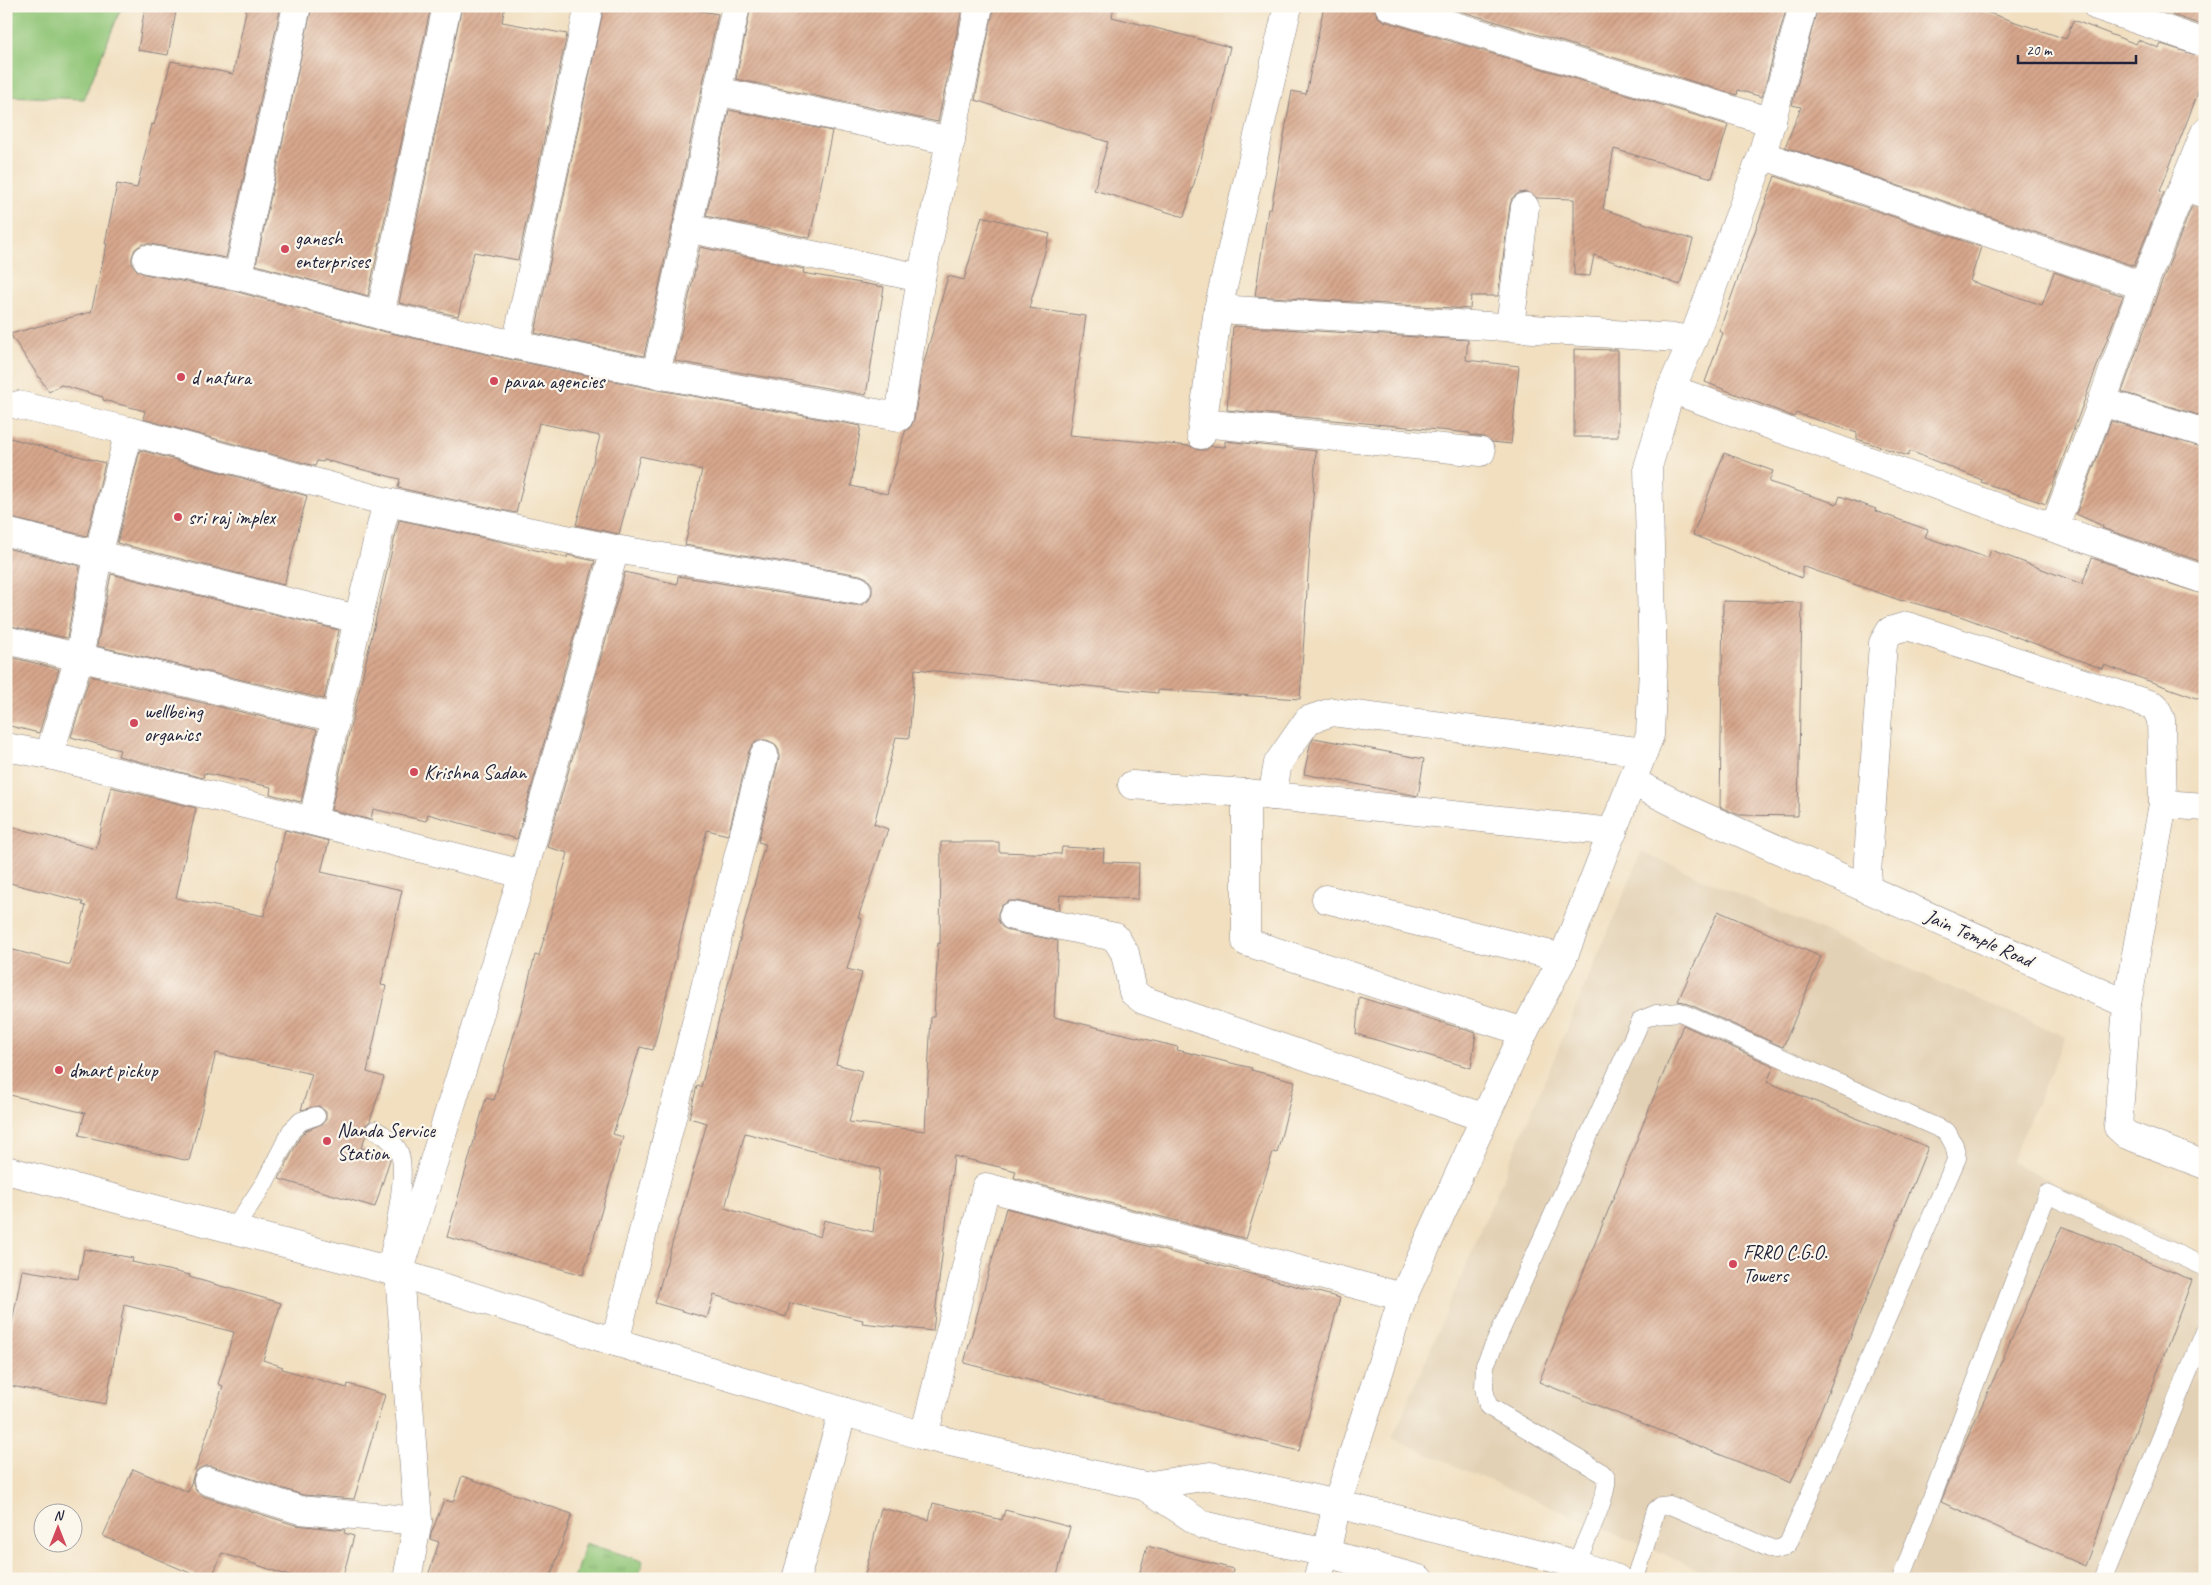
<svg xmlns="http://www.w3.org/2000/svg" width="2211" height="1585" viewBox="0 0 2211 1585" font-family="Caveat,sans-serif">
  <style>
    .built { fill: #e3d1b5 }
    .grass { fill: #91c678; stroke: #5a745a }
    .park { fill: url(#park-tufts); stroke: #5a745a }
    .building { fill: url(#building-hatch); fill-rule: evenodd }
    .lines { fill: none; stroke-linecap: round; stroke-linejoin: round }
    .lane-casing { stroke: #8a807e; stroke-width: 19 }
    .street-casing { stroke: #8a807e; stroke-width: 29 }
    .primary-casing { stroke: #8a807e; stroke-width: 29 }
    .lane { stroke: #fff; stroke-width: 18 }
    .street { stroke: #fff; stroke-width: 28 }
    .primary { stroke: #fff; stroke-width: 28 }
    .poi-dot { fill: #d1495b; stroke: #fbf7ec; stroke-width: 2 }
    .labels { text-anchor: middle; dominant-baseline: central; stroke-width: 4.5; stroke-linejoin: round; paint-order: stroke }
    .poi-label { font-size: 20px; fill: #22223b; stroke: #fbf7ec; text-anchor: start }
    .street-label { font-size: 20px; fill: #22223b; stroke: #fbf7ec }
  </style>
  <defs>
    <pattern id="park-tufts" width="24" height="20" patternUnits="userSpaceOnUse" patternTransform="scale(1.25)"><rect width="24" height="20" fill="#91c678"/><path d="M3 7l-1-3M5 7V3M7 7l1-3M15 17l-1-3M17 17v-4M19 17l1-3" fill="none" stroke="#76a064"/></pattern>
    <pattern id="building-hatch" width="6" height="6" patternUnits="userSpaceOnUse" patternTransform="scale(1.25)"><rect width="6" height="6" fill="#d7a78c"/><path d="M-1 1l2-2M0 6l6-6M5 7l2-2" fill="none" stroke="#b88f7a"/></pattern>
  </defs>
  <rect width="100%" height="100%" fill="#fbf7ec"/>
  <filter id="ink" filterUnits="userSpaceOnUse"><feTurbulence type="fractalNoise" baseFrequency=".02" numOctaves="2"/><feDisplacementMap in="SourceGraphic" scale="10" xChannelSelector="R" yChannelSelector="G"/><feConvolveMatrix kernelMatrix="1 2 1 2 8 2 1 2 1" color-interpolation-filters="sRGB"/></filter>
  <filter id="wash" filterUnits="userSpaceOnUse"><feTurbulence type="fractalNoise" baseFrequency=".0096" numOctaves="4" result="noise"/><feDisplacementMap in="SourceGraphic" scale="20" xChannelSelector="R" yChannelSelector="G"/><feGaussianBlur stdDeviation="1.12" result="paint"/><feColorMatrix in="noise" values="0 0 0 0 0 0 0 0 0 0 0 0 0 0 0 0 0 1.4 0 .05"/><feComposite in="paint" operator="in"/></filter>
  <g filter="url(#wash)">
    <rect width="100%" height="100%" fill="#f1dfc0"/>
    <path class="built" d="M1642 852 2066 1037 2011 1162 2205 1255V1579H1721L1392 1439Z"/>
    <path class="grass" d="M6 6H122L84 99 6 96Z"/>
    <path class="park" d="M585 1543 643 1561 638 1579H574Z"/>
    <g id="blocks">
      <g class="building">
        <path d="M145 6H177L168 55 138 50Z"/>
        <path d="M247 6H281L226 258 150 244H142L135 249 132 257V264L137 270 144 274 234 291 377 330 513 360 653 389 861 426 851 486 887 494 905 432 911 426 914 419 923 366 948 276 964 280 982 216 1050 234 1029 308 1086 316 1069 435 1190 446 1199 450H1206L1211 446 1225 447V441L1316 451 1300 699 1158 690V693L915 669 909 738 896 737 874 824 888 829 858 918 862 919 847 969 862 973 836 1064 862 1071 849 1122 925 1131 931 1017H934L938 943 940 944 941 842H999V852L1061 854 1062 847 1104 849 1103 862 1139 863 1138 899 1060 895 1059 910 1016 901H1009L1001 906 998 913V920L1002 927 1010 931 1058 941 1054 1017 1178 1047 1177 1050 1252 1068 1251 1070 1295 1081 1277 1153 1273 1152 1246 1239 1014 1178 1016 1171 954 1156 933 1331 862 1323 863 1320 790 1303 786 1317 714 1295 707 1318 655 1303 707 1123 689 1118 697 1086 701 1087 765 844 758 842 779 758V751L775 744 767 740H759L753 744 749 751 728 835 707 830 653 1050 640 1047 613 1134 623 1137 583 1275 447 1237 486 1098 494 1100 520 1015 535 955 539 956 560 882 568 853 547 847 625 572 677 584 678 576 854 605H862L869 600 872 593V585L867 578 860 575 685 545 702 470 640 456 619 534 576 525 600 436 539 423 516 513 398 488 400 479 324 460 323 462 317 461 315 466 143 419 145 411 103 400V397L61 385 49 392 10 334 91 312 107 244H105L117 184 137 188 152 124 154 125 171 61 233 74ZM745 1133 880 1169 873 1232 824 1220 820 1237 725 1208Z"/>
        <path d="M312 6H431L368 296 256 265Z"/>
        <path d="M462 6H505L502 22 567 34 518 260 474 252 458 316 399 303Z"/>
        <path d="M604 6H673L718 14 644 356 535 333Z"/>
        <path d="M751 6H944L962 9 938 122 736 79Z"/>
        <path d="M994 6H1114L1112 17 1230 47 1200 163 1184 217 1094 190 1108 142 975 100Z"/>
        <path d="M1324 6H1374L1377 16 1384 21 1728 125 1712 178 1614 149 1603 209 1693 240 1680 285 1594 255 1590 276 1574 275V199L1537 198 1526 192 1519 193 1512 198 1510 205 1498 296H1471L1470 309 1255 296 1268 209H1271L1292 91 1306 94Z"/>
        <path d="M1444 6H1787L1762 97 1738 90 1737 95Z"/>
        <path d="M1818 6H1968L2066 39 2073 20 2136 44 2138 40 2159 48 2161 44 2205 58V75L2160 191 2164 192 2134 266 1785 147 1801 107 1792 105Z"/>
        <path d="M2176 6H2205V26L2172 15Z"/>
        <path d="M729 110 832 131 810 238 706 216Z"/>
        <path d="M1775 176 1981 247 1970 281 2042 305 2054 272 2123 296 2046 504 1981 482 1982 480 1910 451 1908 456 1857 439V433L1796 413 1794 417 1705 382 1723 333 1719 331Z"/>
        <path d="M2192 206 2205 209V417L2122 392 2158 292Z"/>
        <path d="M700 247 804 269 803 273 884 287 866 395 675 361Z"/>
        <path d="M1233 326 1468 340 1466 360 1519 366 1511 444 1492 442 1483 437 1470 435V433L1227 410Z"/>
        <path d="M1574 349 1618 350V437H1574Z"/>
        <path d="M2111 421 2205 448V563L2102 528 2103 526 2076 514Z"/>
        <path d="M6 437 105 463 87 536 6 517Z"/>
        <path d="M140 450 307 496 284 585 117 543Z"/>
        <path d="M1724 453 1773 471 1769 482 1837 504 1840 496 1876 509 1875 511 1928 530 1925 537 1988 558 1991 550 2082 584 2092 558 2205 595V701L2104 665 2103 669 1960 616 1903 600 1902 601 1802 566V578L1693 535Z"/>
        <path d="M399 520 508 543 567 558V555L595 561 517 839 428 814 426 821 373 809 371 820 331 810Z"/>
        <path d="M6 548 80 566 67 638 6 625Z"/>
        <path d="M111 574 339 630 324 699 97 646Z"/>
        <path d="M1723 601 1802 603 1798 816 1739 815 1720 807Z"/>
        <path d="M6 656 59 669 39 733 6 725Z"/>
        <path d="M90 676 317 730 301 802 270 794 271 787 204 773 203 778 118 756 120 750 71 737Z"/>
        <path d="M1314 738 1424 759 1418 796 1304 774 1310 745Z"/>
        <path d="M111 787 196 808 176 898 264 916 285 830 329 841 321 872 402 890 381 985 386 986 367 1072 384 1077 370 1121 365 1126 366 1135 361 1148 389 1157 390 1159 375 1207 279 1179 300 1137 307 1130 324 1123 326 1119V1112L319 1106 301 1110 312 1074 216 1053 189 1161 79 1135 85 1113 6 1094V948L70 965 86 906 82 905 83 902 6 882V825L96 849Z"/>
        <path d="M1718 911 1821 957 1783 1047 1684 1002 1678 1001Z"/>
        <path d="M1359 997 1476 1033 1471 1068 1356 1034Z"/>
        <path d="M1683 1025 1774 1066 1767 1082 1928 1147 1791 1483 1539 1382Z"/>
        <path d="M1006 1208 1340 1298 1299 1451 964 1363Z"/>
        <path d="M2062 1226 2192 1280 2085 1566 1941 1502 1961 1452Z"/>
        <path d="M84 1249 133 1258 132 1262 190 1275 189 1277 281 1303 263 1360 283 1367 282 1369 347 1388 348 1384 385 1395 354 1499 303 1495 212 1466H205L198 1469 193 1477V1484L196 1491 203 1496 295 1525 345 1530 344 1533 354 1536 342 1579H298L222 1553 211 1579H204L103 1536 133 1469 188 1492 223 1386 218 1384 234 1332 124 1305 106 1404 6 1385V1355L22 1270 78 1279Z"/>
        <path d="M462 1476 572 1514 550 1579H427L439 1542 430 1539 431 1534 444 1500 453 1502Z"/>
        <path d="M933 1503 1002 1520 1005 1510 1070 1527 1056 1579H864L881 1508 929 1520Z"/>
        <path d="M1147 1546 1233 1569 1231 1579H1138Z"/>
      </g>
    </g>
  </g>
  <g filter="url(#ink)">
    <use href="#blocks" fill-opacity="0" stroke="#8a807e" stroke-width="1"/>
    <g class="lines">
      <defs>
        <g id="lane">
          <path d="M375 1130C385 1135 392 1140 398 1150 410 1170 391 1244 386 1269"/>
          <path d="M234 1229 265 1182 291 1131 301 1121 316 1116"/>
          <path d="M1576 1564C1582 1549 1610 1491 1606 1478 1604 1474 1601 1472 1597 1470L1488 1406 1484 1388 1485 1365 1641 1020 1656 1014 1680 1012 1947 1132 1954 1145 1957 1158 1788 1544 1782 1548 1774 1550 1670 1505 1661 1506 1656 1510 1635 1579"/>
          <path d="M1901 1579 2047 1194 2205 1267"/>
          <path d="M2103 1579 2205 1331"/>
        </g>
        <g id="street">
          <path d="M1389 6 1772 122"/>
          <path d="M2097 6 2205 43"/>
          <path d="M717 91 951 141"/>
          <path d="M1762 155 2143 286"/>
          <path d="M2183 187 2205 194"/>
          <path d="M687 228 921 278"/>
          <path d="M147 259 238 276 380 315 516 345 656 374 899 417 921 278 979 6"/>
          <path d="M238 276 297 6"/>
          <path d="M1218 309 1693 339"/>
          <path d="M380 315 447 6"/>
          <path d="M1510 326 1525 207"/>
          <path d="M516 345 589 6"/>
          <path d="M656 374 736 6"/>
          <path d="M1671 389 2054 528 2205 580"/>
          <path d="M2102 402 2205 433"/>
          <path d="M18 405 129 431 387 502 615 549 857 590"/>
          <path d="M1203 423 1481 452"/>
          <path d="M1201 435 1218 309 1288 6"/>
          <path d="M2054 528 2102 402 2143 286 2205 132"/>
          <path d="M6 532 358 619"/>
          <path d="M6 640 335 718"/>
          <path d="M6 747 49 755 523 874"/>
          <path d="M49 755 79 658 98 556 129 431"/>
          <path d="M1633 782 1689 810 2127 1004 2118 1127 2127 1135 2205 1165"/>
          <path d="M1132 785 1246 793 1613 832"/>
          <path d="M1246 793V942L1524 1032"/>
          <path d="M1272 796 1278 763 1308 720 1332 712 1644 752"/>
          <path d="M313 820 358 619 387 502"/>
          <path d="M1866 888 1883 643 1890 631 1907 626 2155 706 2161 720 2163 804"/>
          <path d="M1326 899 1563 958"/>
          <path d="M1013 916 1115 937 1125 953 1133 992 1143 1000 1485 1118"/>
          <path d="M2127 1004 2163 804 2205 807"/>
          <path d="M615 1342 764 755"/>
          <path d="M924 1436 986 1187 1403 1297"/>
          <path d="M208 1481 300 1510 418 1521"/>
          <path d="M407 1579 418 1521 399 1273 523 874 615 549"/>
          <path d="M796 1579 843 1411"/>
          <path d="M1317 1579 1326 1553 1337 1504 1403 1297 1524 1032 1563 958 1650 735 1653 667 1648 467 1671 389 1693 339 1762 155 1803 6"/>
        </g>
        <g id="primary">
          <path d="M6 1170 399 1273 615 1342 924 1436 1144 1486 1203 1525 1326 1553 1419 1579"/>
          <path d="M1144 1486 1210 1476 1337 1504 1576 1564 1617 1579"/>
        </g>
      </defs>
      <use href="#lane" class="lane-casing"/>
      <use href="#street" class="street-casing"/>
      <use href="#primary" class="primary-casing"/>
      <use href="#lane" class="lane"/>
      <use href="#street" class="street"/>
      <use href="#primary" class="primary"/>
    </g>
  </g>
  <g class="poi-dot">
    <circle cx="285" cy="249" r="5"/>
    <circle cx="181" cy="377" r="5"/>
    <circle cx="494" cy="381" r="5"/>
    <circle cx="178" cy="517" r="5"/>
    <circle cx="134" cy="723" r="5"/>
    <circle cx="414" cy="772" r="5"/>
    <circle cx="59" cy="1070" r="5"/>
    <circle cx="327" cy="1141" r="5"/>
    <circle cx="1733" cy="1264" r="5"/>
  </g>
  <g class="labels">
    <g class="poi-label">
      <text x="295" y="238">ganesh<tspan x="295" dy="23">enterprises</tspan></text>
      <text x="191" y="377">d natura</text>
      <text x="504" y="381">pavan agencies</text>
      <text x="188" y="517">sri raj implex</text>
      <text x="144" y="711">wellbeing<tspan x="144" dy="23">organics</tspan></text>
      <text x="424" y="772">Krishna Sadan</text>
      <text x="69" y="1070">dmart pickup</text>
      <text x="337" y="1130">Nanda Service<tspan x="337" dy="23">Station</tspan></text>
      <text x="1743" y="1252">FRRO C.G.O.<tspan x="1743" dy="23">Towers</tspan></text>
    </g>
    <g class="street-label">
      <text transform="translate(1979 938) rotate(24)">Jain Temple Road</text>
    </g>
  </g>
  <rect width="2211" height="1585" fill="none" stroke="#fbf7ec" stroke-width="25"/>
  <g transform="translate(58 1528)"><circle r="24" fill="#fbf7ec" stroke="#a4a2a5"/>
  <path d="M0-4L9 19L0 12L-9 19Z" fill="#d1495b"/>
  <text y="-8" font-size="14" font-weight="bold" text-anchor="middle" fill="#22223b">N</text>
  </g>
  <path d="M2018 55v8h118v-8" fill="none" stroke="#22223b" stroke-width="2.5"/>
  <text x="2026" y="55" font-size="15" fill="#22223b" stroke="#fbf7ec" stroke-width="4" paint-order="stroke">20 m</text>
</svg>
